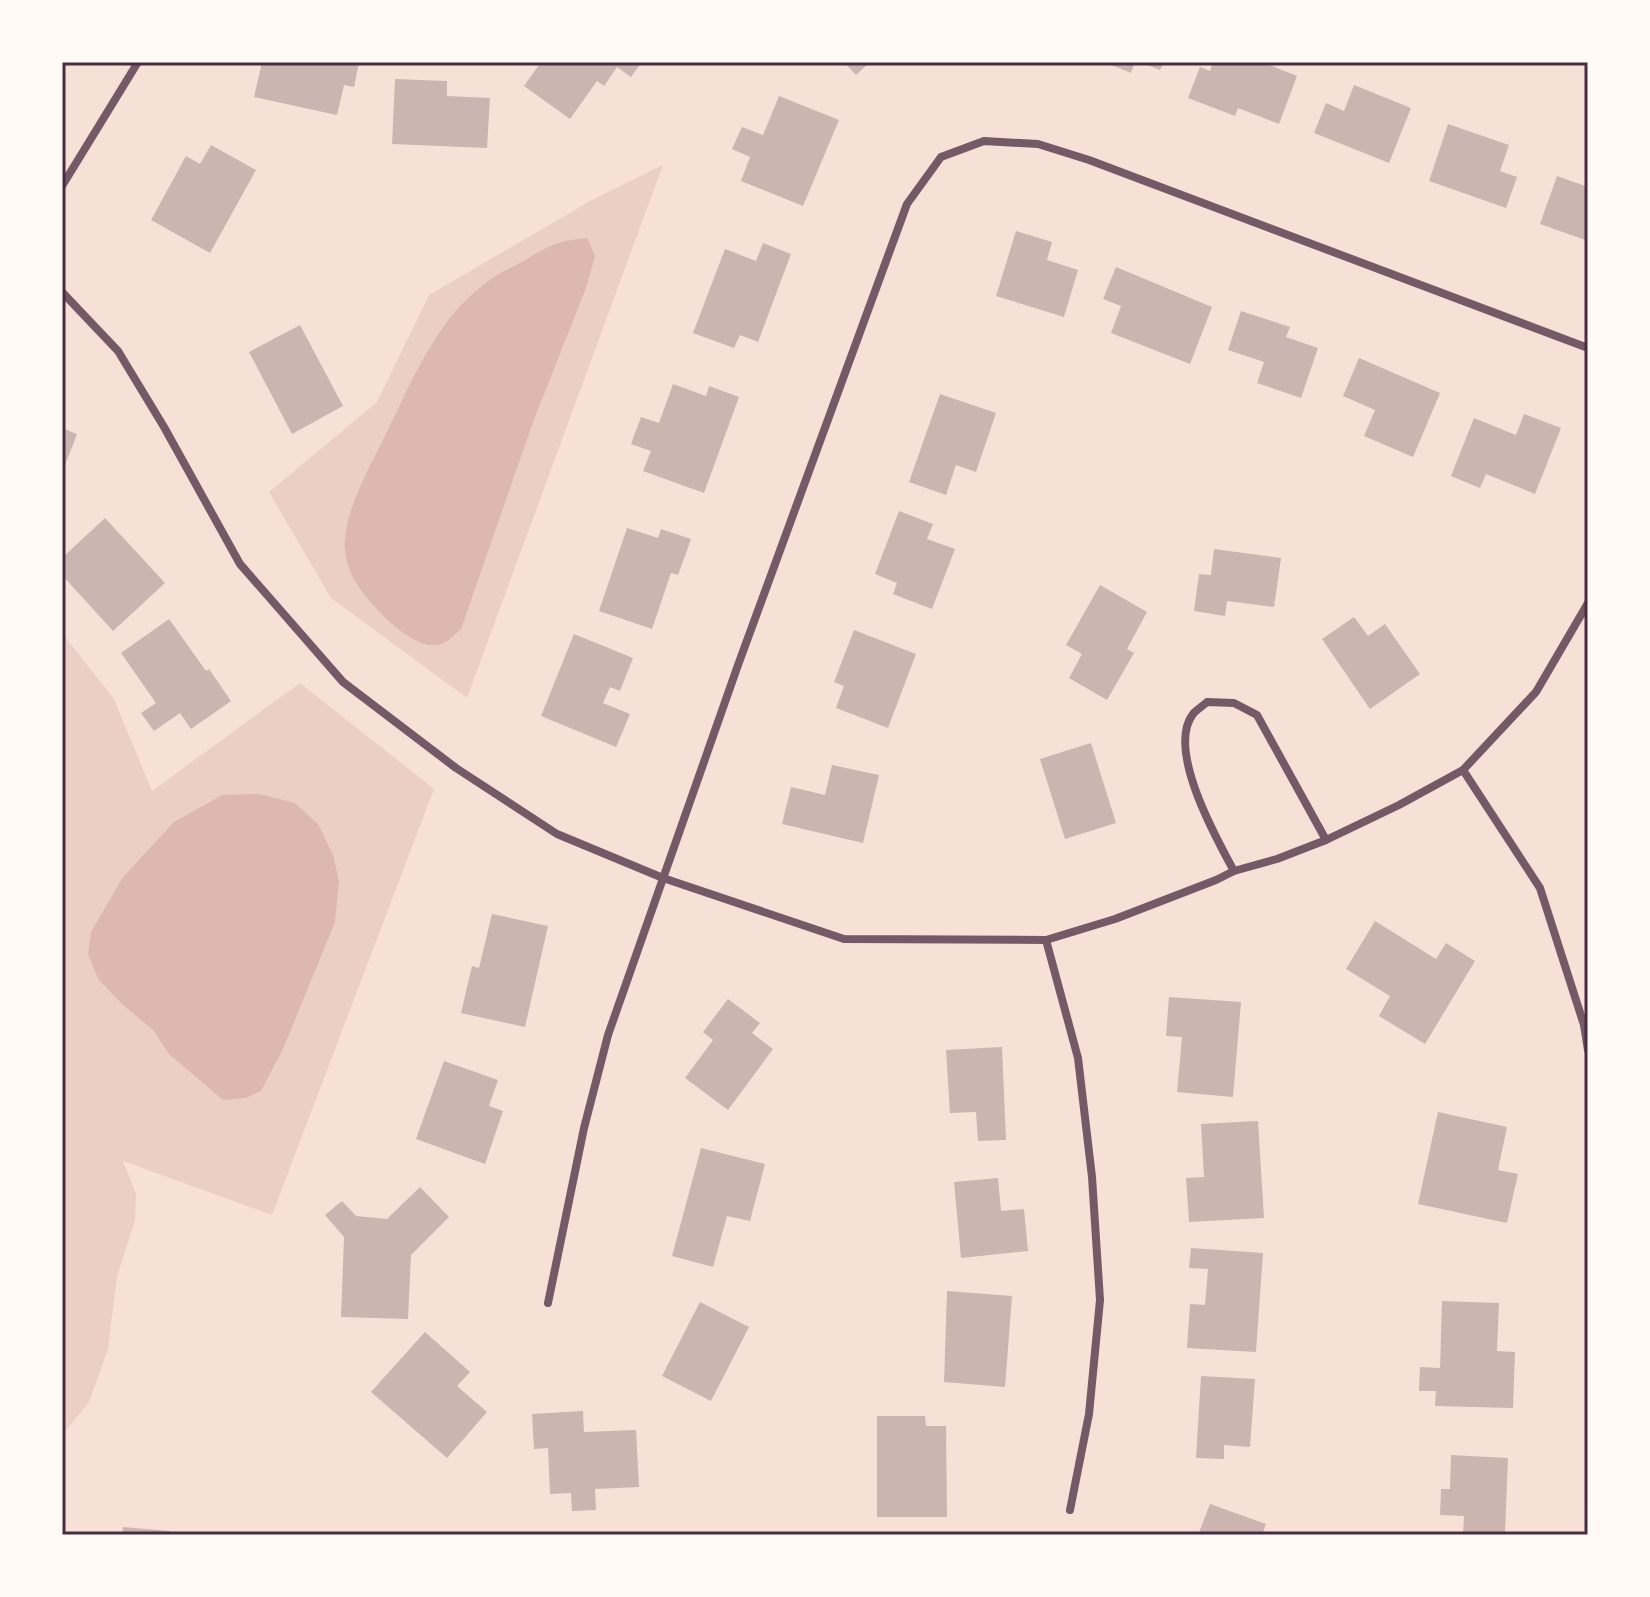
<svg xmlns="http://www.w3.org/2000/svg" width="1650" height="1597" viewBox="0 0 1650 1597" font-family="'Archivo Narrow',sans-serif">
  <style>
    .green { fill: #ebcfc5 }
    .water { fill: #dcb8b0 }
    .building { fill: #ccb4b1 }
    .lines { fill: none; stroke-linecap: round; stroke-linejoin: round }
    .minor { stroke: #755966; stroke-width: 8 }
    .neatline { fill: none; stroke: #4a2c40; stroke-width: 3 }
  </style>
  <rect width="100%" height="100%" fill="#f7e1d7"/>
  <g class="green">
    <path d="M663 165 467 698 331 598 269 492 377 402 429 295 592 200Z"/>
    <path d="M62 633 114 699 152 791 300 683 434 789 272 1215 123 1161 136 1194 135 1221 117 1276 108 1349 89 1402 62 1435Z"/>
  </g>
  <g class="water">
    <path d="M587 238 595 256 586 288 533 422 461 629C451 638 444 647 430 645 404 643 356 592 349 568 346 560 344 546 345 538 347 508 369 468 382 442 409 388 434 322 483 285 494 276 508 269 520 263 547 247 555 241 587 238Z"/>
    <path d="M259 794 295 803 318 824 333 855 339 881 335 922 283 1049 261 1091 245 1098 223 1100 169 1054 153 1030 122 1004 99 980 88 955 91 932 123 877 174 822 222 795Z"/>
  </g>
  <g class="building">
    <path d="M262 62H359L354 87 344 85 337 115 254 97Z"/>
    <path d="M541 62H642L631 77 617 67 604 86 597 81 570 119 524 86Z"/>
    <path d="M844 62H870L856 75Z"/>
    <path d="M1104 62H1135L1131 73Z"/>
    <path d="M1140 62H1164L1160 70Z"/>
    <path d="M1213 62H1262L1297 76 1279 124 1238 108 1235 116 1188 98 1200 67 1210 71Z"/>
    <path d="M395 79 447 81V96L490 98 487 148 392 144Z"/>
    <path d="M1354 85 1411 108 1389 163 1314 133 1326 103 1344 111Z"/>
    <path d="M779 96 839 120 803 206 741 181 750 157 732 149 742 127 763 135Z"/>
    <path d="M1448 124 1509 145 1500 171 1517 177 1506 208 1429 181Z"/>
    <path d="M211 145 256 170 210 253 151 220 186 156 200 164Z"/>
    <path d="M1557 176 1588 187V241L1540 224Z"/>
    <path d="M1016 231 1052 242 1047 260 1078 270 1064 317 996 296Z"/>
    <path d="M763 243 791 254 758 342 740 335 734 348 693 333 725 249 756 261Z"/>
    <path d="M1116 267 1212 307 1190 364 1111 333 1121 306 1103 299Z"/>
    <path d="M1241 311 1290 327 1286 337 1318 348 1301 398 1257 383 1264 362 1228 350Z"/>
    <path d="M300 325 343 406 292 434 249 352Z"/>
    <path d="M1359 358 1440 393 1413 457 1364 436 1375 410 1343 396Z"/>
    <path d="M673 384 706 396 709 386 739 397 704 493 643 471 651 451 631 444 641 417 659 423Z"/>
    <path d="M940 394 996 413 976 472 956 465 946 495 909 482Z"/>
    <path d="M1524 414 1561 428 1535 494 1486 474 1480 488 1451 476 1474 418 1516 435Z"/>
    <path d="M62 428 77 434 64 468 62 467Z"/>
    <path d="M899 511 933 524 927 539 955 549 932 609 893 594 897 583 875 574Z"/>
    <path d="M105 518 165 583 113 631 62 575V558Z"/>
    <path d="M627 528 658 538 661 529 691 539 678 575 671 573 652 629 599 611Z"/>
    <path d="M1214 549 1281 558 1274 607 1227 601 1225 616 1194 611 1199 574 1211 575Z"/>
    <path d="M1100 585 1147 612 1127 649 1134 653 1107 700 1069 678 1082 654 1066 645Z"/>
    <path d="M1354 617 1368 636 1385 624 1420 674 1370 709 1322 639Z"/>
    <path d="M169 619 206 671 209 669 231 701 191 729 180 713 154 731 141 713 156 703 121 653Z"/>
    <path d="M854 630 916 654 888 728 836 708 844 686 834 682Z"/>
    <path d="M574 634 633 658 620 691 610 687 603 703 630 714 616 747 541 716Z"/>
    <path d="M1091 743 1116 823 1065 839 1040 759Z"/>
    <path d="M832 765 879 775 863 843 782 824 791 787 825 795Z"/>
    <path d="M492 914 548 926 525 1027 461 1013 472 966 479 968Z"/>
    <path d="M1375 921 1436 959 1446 943 1475 961 1425 1044 1379 1016 1390 996 1346 969Z"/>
    <path d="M1169 997 1241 1002 1233 1097 1177 1092 1182 1037 1166 1036Z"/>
    <path d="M728 999 760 1023 752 1033 773 1049 728 1110 685 1078 713 1040 703 1032Z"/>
    <path d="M1002 1047 1006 1140 978 1141 976 1112 950 1113 946 1050Z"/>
    <path d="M444 1061 498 1080 489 1106 503 1111 485 1164 416 1139Z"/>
    <path d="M1438 1112 1507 1127 1498 1170 1518 1174 1507 1223 1418 1204Z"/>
    <path d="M1258 1121 1264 1218 1189 1222 1186 1178 1204 1177 1201 1124Z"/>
    <path d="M701 1148 765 1164 750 1221 727 1216 713 1267 672 1256Z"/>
    <path d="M998 1178 1001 1211 1024 1209 1028 1251 961 1258 954 1182Z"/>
    <path d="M420 1187 449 1217 411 1255 408 1319 341 1317 344 1237 325 1215 342 1201 356 1216 387 1219Z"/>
    <path d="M1191 1248 1263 1253 1256 1352 1187 1348 1190 1304 1205 1305 1208 1269 1189 1268Z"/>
    <path d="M947 1291 1012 1296 1005 1387 944 1382Z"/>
    <path d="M1442 1301 1499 1303 1497 1351 1515 1352 1513 1408 1435 1406 1436 1391H1419L1420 1367 1440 1368Z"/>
    <path d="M700 1302 749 1327 711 1401 662 1376Z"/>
    <path d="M425 1332 470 1372 457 1386 487 1412 447 1458 371 1392Z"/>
    <path d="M1201 1376 1255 1379 1250 1447 1224 1445V1459L1196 1458Z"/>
    <path d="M583 1411 584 1432 636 1430 639 1487 595 1489 596 1510 572 1511 571 1493 550 1494 548 1448 534 1449 532 1414Z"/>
    <path d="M877 1416H925L926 1426H946L947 1517H877Z"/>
    <path d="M1451 1455 1508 1458 1505 1535H1463L1464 1516 1440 1515 1441 1489H1450Z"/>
    <path d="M1210 1504 1266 1524 1262 1535H1198Z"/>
    <path d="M123 1527 170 1531V1535H122Z"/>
  </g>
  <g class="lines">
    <g class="minor">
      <path d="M62 186 138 62"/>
      <path d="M62 292 118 351 164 427 240 564 343 682 456 768 557 834 663 878 844 939 1046 940 1115 919 1216 880 1234 871 1277 859 1326 840 1399 805 1463 770 1536 692 1588 603"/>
      <path d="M1463 770 1540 888 1584 1025 1588 1050"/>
      <path d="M1234 871C1216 838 1166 749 1193 714 1196 710 1203 706 1207 702L1234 703 1257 715 1326 840"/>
      <path d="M1046 940 1078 1058 1092 1177 1100 1300 1089 1414 1070 1510"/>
      <path d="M548 1303 584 1128 608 1035 738 665 907 204 941 157 984 141 1038 144 1089 160 1588 348"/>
    </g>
  </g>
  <rect width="1650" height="1597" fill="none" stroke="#fffaf5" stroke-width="128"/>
  <rect x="64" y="64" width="1522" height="1469" class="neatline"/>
</svg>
